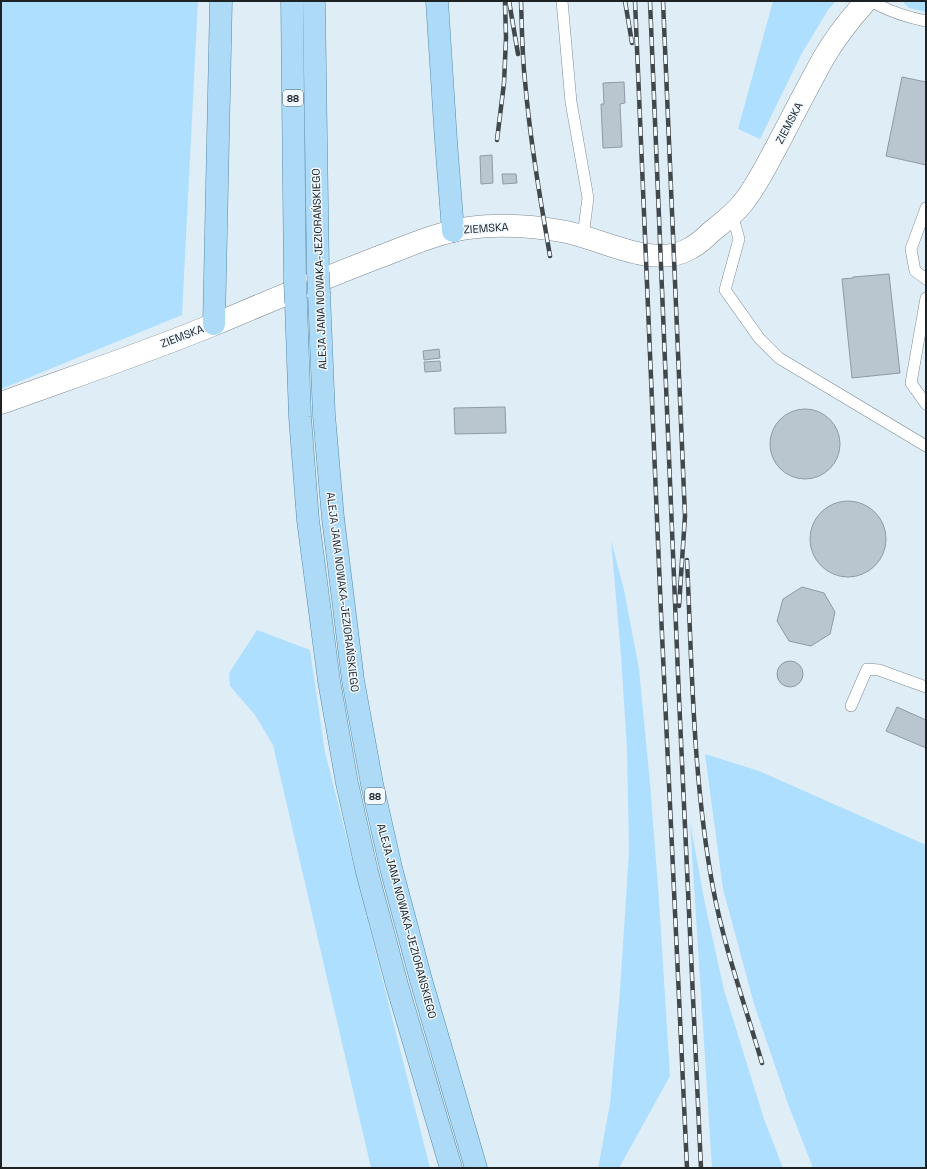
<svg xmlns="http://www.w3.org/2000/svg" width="927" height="1169" viewBox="0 0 927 1169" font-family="'Space Grotesk',sans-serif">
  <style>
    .green { fill: #afdffe }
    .building { fill: #b9c6cf; stroke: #8e9ba4 }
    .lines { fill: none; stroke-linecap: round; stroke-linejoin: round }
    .service-casing { stroke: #7d8a92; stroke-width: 12 }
    .tertiary-casing { stroke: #7d8a92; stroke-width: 23 }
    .primary-casing { stroke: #568aaa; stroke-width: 23 }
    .service { stroke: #fff; stroke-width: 11 }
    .tertiary { stroke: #fff; stroke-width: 22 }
    .primary { stroke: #acdaf7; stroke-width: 22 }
    .rail-casing { stroke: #41484c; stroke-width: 4.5 }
    .rail { stroke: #f0f9ff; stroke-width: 3; stroke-dasharray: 9; stroke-linecap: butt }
    .primary-bridge-casing { stroke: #568aaa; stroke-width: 23; stroke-linecap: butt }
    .primary-bridge { stroke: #acdaf7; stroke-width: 22 }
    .labels { text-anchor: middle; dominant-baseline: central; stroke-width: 3; stroke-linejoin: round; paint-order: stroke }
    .shield { fill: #f0f9ff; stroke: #5c6266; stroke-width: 1 }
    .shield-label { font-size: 10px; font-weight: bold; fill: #1d2225 }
    .street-label { font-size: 11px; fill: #1d2225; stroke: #f0f9ff }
  </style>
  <rect width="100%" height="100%" fill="#dfedf6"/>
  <g class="green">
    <path d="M1 1H198L182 315 1 389Z"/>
    <path d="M773 1H836L828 10 802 53 760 139 738 129Z"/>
    <path d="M902 1H926V12L909 8Z"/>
    <path d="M611 540 624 590 639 669 650 783 659 900 670 1076 619 1168H598L610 1104 620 991 629 851 627 750 621 655Z"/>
    <path d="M257 630 310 650 325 752 430 1168H371L273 745 255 715 230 686 229 673Z"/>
    <path d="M705 754 759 771 926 845V1168H813L788 1104 754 1004 723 889Z"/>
    <path d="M690 822 705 904 724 990 764 1119 783 1168H712Z"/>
  </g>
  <g class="building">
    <path d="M902 77 926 82V165L886 156Z"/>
    <path d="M624 82 625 103 620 104 622 147 603 148 601 104H604L603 83Z"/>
    <path d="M492 155 493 183 481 184 480 156Z"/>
    <path d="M502 174H516L517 183 503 184Z"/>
    <path d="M889 274 900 373 852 378 842 279 853 278V277Z"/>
    <path d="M439 349 440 358 424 360 423 351Z"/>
    <path d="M440 361 441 371 425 372 424 362Z"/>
    <path d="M505 407 506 433 455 434 454 408Z"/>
    <circle cx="805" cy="444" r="35"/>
    <circle cx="848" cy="539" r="38"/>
    <path d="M802 587 824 593 835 612 830 634 811 646 789 641 777 621 783 599Z"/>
    <circle cx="790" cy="674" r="13"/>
    <path d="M897 707 926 720V748L886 731Z"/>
  </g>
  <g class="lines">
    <defs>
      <g id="service">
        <path d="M562 1 571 102 588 198 583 236"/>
        <path d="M871 1C888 11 906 17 926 21"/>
        <path d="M926 208 911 249 915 271 926 279"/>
        <path d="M732 214 739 239 725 290 759 338 779 358 926 446"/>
        <path d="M926 298 911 383 926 404"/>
        <path d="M851 706 867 669 879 670 926 687"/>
      </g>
      <path id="tertiary" d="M1 403C73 377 145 353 215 324 270 301 324 278 379 257 408 246 437 233 468 228 498 224 531 226 561 231 600 237 653 271 691 248 698 244 705 238 711 232 722 223 733 215 742 204 756 187 766 166 777 146 792 117 807 88 823 59 835 38 850 19 866 1"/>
      <g id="primary">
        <path d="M292 1 295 281"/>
        <path d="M314 1 318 272"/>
        <path d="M437 1 446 141 453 231"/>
        <path d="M319 294 324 415 333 518 353 680 372 784 391 868 421 980 476 1168"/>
        <path d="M296 303 300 417 308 520 329 681 347 783 367 872 397 985 451 1168"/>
        <path d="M214 324 221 1"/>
      </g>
    </defs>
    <use href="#service" class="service-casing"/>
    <use href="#tertiary" class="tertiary-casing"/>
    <use href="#primary" class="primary-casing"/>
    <use href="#service" class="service"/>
    <use href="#tertiary" class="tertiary"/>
    <use href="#primary" class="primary"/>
    <defs>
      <g id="rail">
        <path d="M509 1 518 54"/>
        <path d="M521 1C522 28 522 54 525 81 530 139 540 198 550 256"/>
        <path d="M625 1 632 43"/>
        <path d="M635 1 661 613 687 1168"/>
        <path d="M650 1 679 698 701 1168"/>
        <path d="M663 1 685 516 679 606"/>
        <path d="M497 140 504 83 506 38 505 3"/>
        <path d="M687 560C692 669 693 780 713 888 724 947 745 1005 762 1063"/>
      </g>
    </defs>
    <use href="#rail" class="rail-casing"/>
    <use href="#rail" class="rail"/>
    <defs>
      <g id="primary-bridge">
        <path d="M318 272 319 294"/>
        <path d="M295 281 296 303"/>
      </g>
    </defs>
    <use href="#primary-bridge" class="primary-bridge-casing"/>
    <use href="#primary-bridge" class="primary-bridge"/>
  </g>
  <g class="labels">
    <g class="shield">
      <rect x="283" y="90" width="20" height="16" rx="3"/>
      <rect x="365" y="788" width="20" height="16" rx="3"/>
    </g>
    <g class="shield-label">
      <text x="293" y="98">88</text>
      <text x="375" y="796">88</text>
    </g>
    <g class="street-label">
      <text transform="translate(789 123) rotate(-62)">ZIEMSKA</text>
      <text transform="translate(486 228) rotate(-4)">ZIEMSKA</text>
      <text transform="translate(319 269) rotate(-92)">ALEJA JANA NOWAKA-JEZIORAŃSKIEGO</text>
      <text transform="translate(182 336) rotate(-21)">ZIEMSKA</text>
      <text transform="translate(343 592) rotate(83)">ALEJA JANA NOWAKA-JEZIORAŃSKIEGO</text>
      <text transform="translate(407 921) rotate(75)">ALEJA JANA NOWAKA-JEZIORAŃSKIEGO</text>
    </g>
  </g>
  <rect width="927" height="1169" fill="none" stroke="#1d2225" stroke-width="4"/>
</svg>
